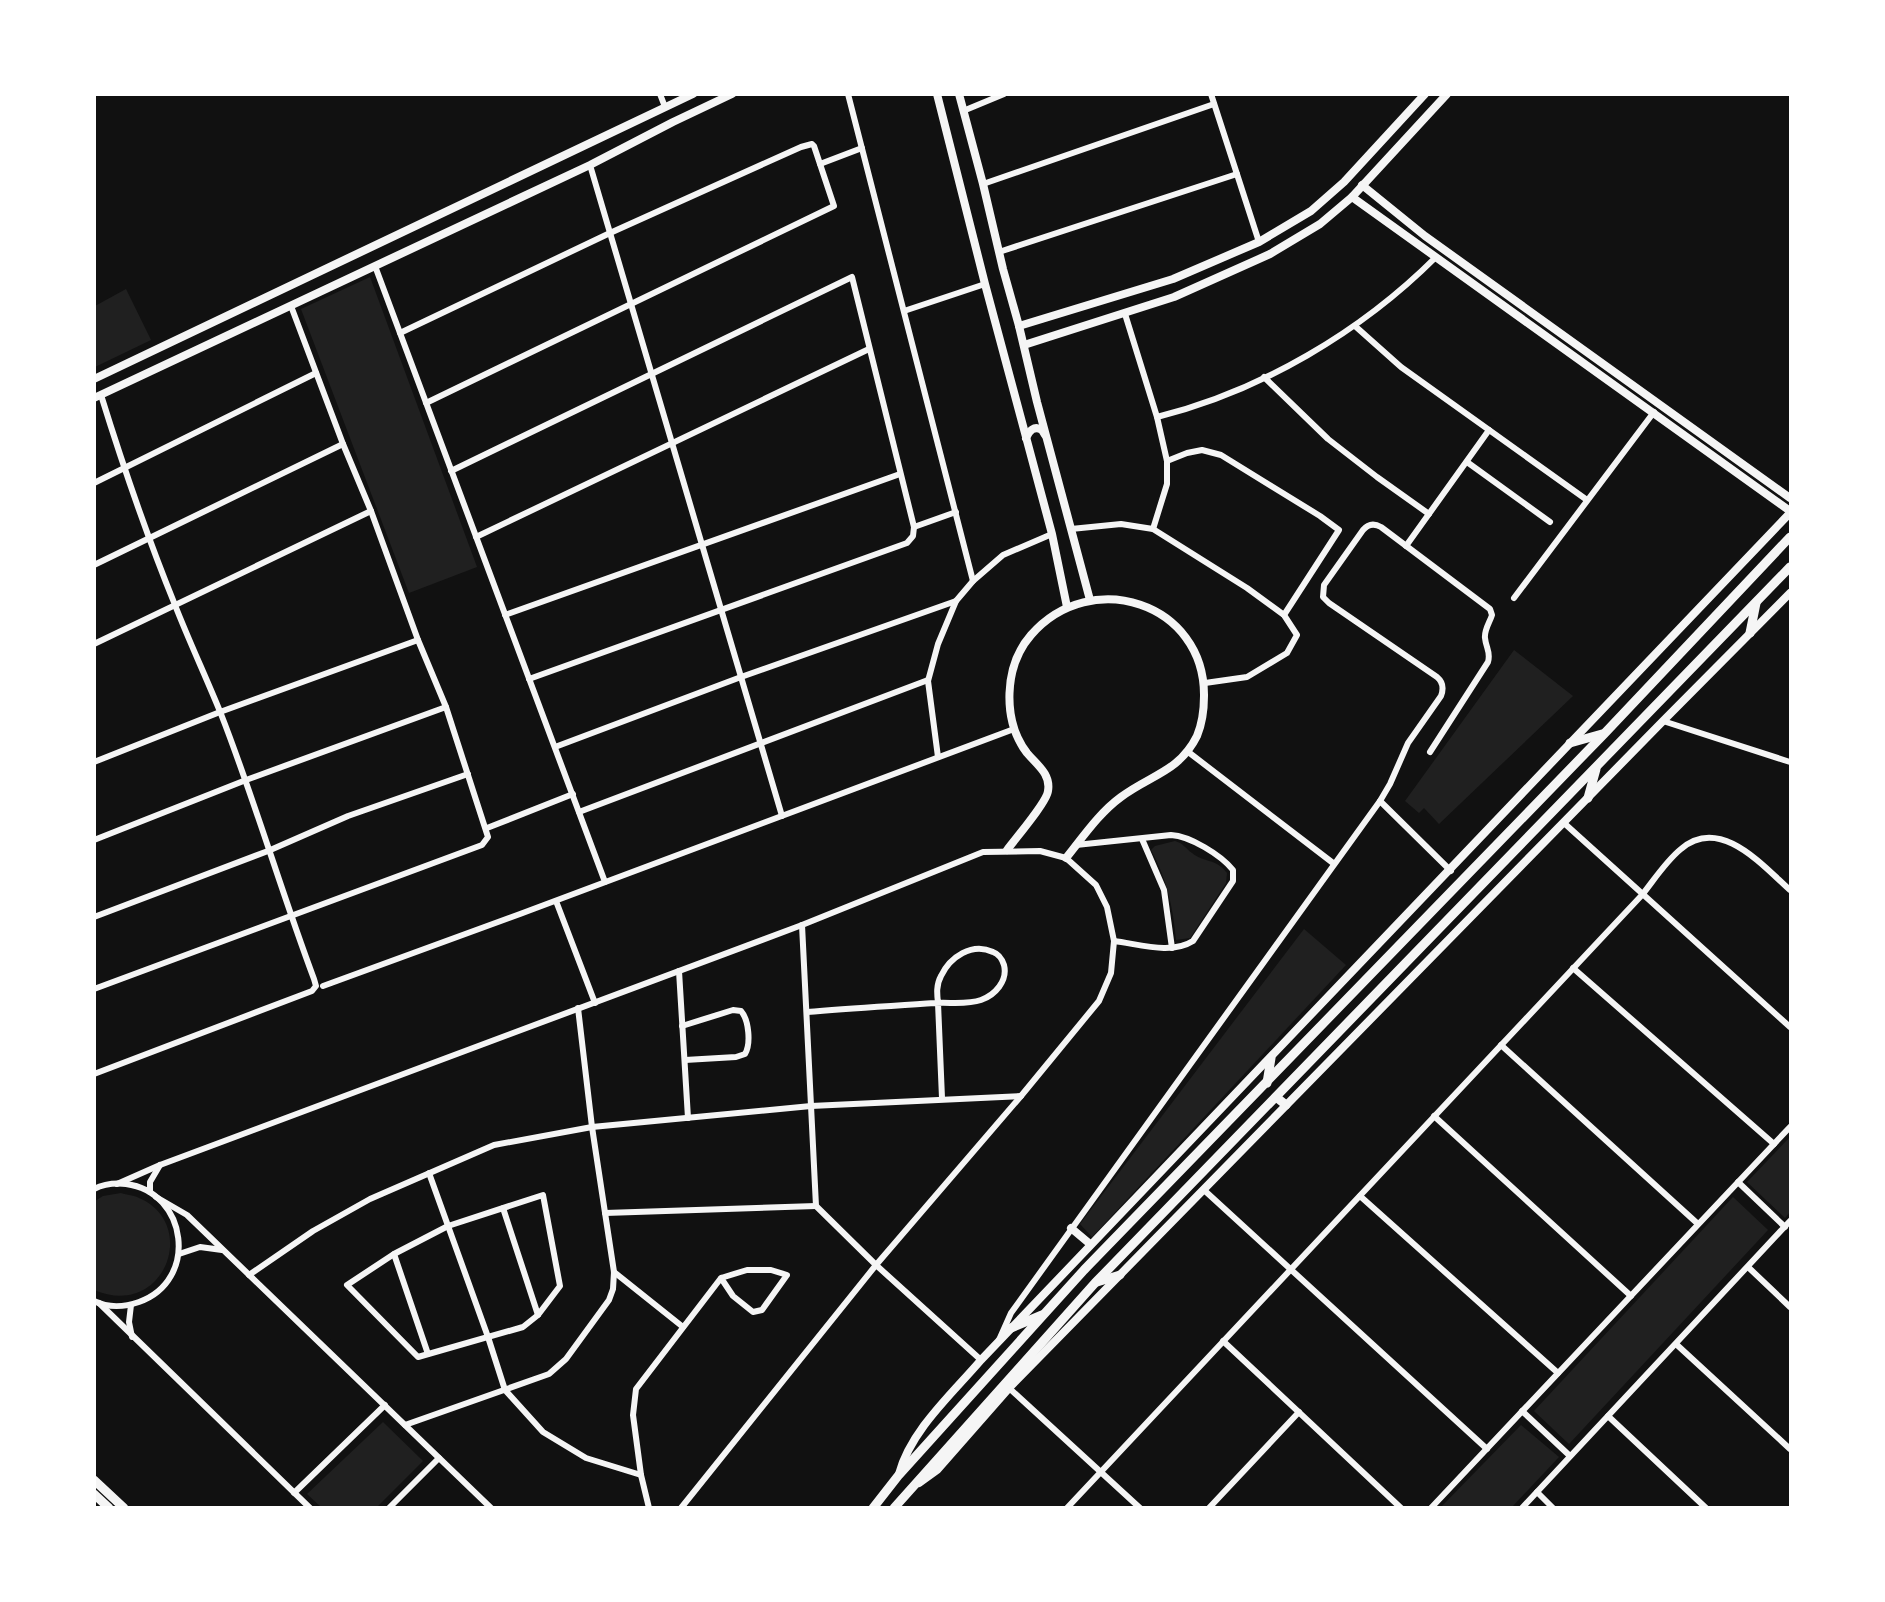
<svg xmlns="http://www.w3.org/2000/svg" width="1885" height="1602" viewBox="0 0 1885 1602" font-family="'Archivo Narrow',sans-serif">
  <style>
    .green { fill: #202020 }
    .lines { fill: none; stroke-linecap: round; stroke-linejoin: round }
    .minor { stroke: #f5f5f5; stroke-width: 6 }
    .tertiary { stroke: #f5f5f5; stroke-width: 8 }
    .secondary { stroke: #f5f5f5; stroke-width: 8 }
    .trunk { stroke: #f5f5f5; stroke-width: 9 }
  </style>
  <rect width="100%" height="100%" fill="#111"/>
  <g class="green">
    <path d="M370 277 477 567 409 593 301 309Z"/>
    <path d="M126 289 151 340 95 367V306Z"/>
    <path d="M1514 650 1573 696 1439 824 1424 808 1419 813 1405 801Z"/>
    <path d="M1175 841C1183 843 1185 848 1192 853 1204 863 1216 858 1227 873L1226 883 1190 938 1176 940C1173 907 1167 879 1151 850L1155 846Z"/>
    <path d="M1304 929 1346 965 1092 1237 1080 1224Z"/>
    <path d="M1790 1137V1212L1785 1218 1747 1182Z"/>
    <path d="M121 1193C127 1195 134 1195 139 1198 200 1224 164 1320 94 1290L95 1201 103 1196Z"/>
    <path d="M1733 1197 1768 1230 1569 1444 1534 1411Z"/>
    <path d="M383 1422 423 1461 377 1507H321L307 1494Z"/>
    <path d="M1521 1425 1559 1457 1512 1507H1441Z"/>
  </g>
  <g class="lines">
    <g class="minor">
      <path d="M660 94 665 107"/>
      <path d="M848 94 973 581"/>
      <path d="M1211 94 1259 242"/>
      <path d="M963 111 1004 94"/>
      <path d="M820 164 862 148"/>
      <path d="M590 165 782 816"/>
      <path d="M983 184 1214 104"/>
      <path d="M999 252 1237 174"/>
      <path d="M375 266 605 882"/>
      <path d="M904 311 985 284"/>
      <path d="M1125 314 1157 417 1167 461V484L1153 529"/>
      <path d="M1355 326 1401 367 1587 500"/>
      <path d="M400 333 610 233 801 147 812 144 814 146 834 206 426 403"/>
      <path d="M1264 377 1328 439 1377 477 1429 514"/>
      <path d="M1157 417C1261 391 1361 332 1436 257"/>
      <path d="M1167 461 1187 453 1202 450 1221 455 1320 516 1339 530 1284 615"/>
      <path d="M1467 462 1550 522"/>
      <path d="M451 471 852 277 914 527 913 536 907 543 529 679"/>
      <path d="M94 483 316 373"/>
      <path d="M914 527 956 512"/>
      <path d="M1071 529 1121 524 1153 529 1247 588 1284 615 1297 635 1287 653 1247 677 1205 683"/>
      <path d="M476 537 869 349"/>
      <path d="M1406 546 1489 430"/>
      <path d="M94 565 343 444"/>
      <path d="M1514 598 1654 412"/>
      <path d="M505 615 900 474"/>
      <path d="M94 644 371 511"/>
      <path d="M1663 721 1790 762"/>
      <path d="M555 747 741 677 956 601"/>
      <path d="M1187 751 1333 863"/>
      <path d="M938 757 928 681 938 644 956 601 973 581 1003 555 1052 534"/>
      <path d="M94 762 220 712 418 640"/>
      <path d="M1380 801 1451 871"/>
      <path d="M579 812 928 680"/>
      <path d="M1564 823 1790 1027"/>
      <path d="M487 828 573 794"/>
      <path d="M1142 839 1164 890 1172 948"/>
      <path d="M94 840 246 780 446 707"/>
      <path d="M1076 845 1171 835C1190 836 1221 855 1233 870V881L1193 941C1171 955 1139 944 1114 941"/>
      <path d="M556 901 595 1003"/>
      <path d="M94 917 268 851 348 816 468 774"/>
      <path d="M802 925 816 1206 876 1265 981 1360"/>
      <path d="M1573 968 1774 1144"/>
      <path d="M679 971 688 1118"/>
      <path d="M323 986 520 914 1014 729"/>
      <path d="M94 989 482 845 488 837 446 707 418 640 371 511 343 444 291 306"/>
      <path d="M807 1012C850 1008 893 1006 935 1003 950 1002 967 1005 981 1000 995 995 1008 981 1004 965 1002 959 999 954 993 952 972 942 950 957 941 976 936 985 937 994 938 1003L942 1098"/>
      <path d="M682 1026 733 1010 741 1011C749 1020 751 1044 745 1054L736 1057 685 1060"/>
      <path d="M1501 1045 1698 1224"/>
      <path d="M94 1074 312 991 316 986 314 979C281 891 255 801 221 714 206 677 189 641 175 605 147 536 123 466 101 395"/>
      <path d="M1434 1116 1631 1296"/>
      <path d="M429 1173 488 1337 505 1390 543 1432 586 1458 641 1475"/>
      <path d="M1738 1182 1785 1227"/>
      <path d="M117 1184 160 1165 802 925 983 852 1040 851 1066 858 1096 885 1107 907 1114 941 1111 973 1099 1001 1021 1096 876 1265 681 1508"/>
      <path d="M94 1189C104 1184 116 1183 126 1184 188 1192 199 1281 139 1302 125 1307 108 1308 94 1301"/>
      <path d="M1204 1190 1487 1449"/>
      <path d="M150 1192V1182L160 1165"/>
      <path d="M543 1195 560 1286 538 1315 523 1327 418 1357 347 1285 394 1254 448 1226Z"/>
      <path d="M1360 1196 1558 1373"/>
      <path d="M156 1197 187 1215 491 1508"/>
      <path d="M503 1208 538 1315"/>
      <path d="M605 1213 816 1206"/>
      <path d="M179 1254 200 1247 222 1250"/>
      <path d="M394 1254 428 1354"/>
      <path d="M1748 1267 1790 1307"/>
      <path d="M614 1272 683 1327"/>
      <path d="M249 1275 313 1231 370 1199 494 1145 592 1127 811 1106 1021 1096"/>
      <path d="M99 1303 310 1508"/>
      <path d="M131 1305 129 1322 132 1337"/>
      <path d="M999 1340 1011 1313 1380 801 1390 784 1408 743 1441 696C1444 688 1443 682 1437 677L1329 603 1323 597 1324 585 1363 530C1368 524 1374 523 1381 527L1490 609 1492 615C1490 622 1484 630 1485 638 1486 648 1491 652 1488 662L1430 752"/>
      <path d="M1223 1341 1401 1508"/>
      <path d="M1676 1344 1790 1449"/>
      <path d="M1009 1388 1140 1508"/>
      <path d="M1522 1411 1570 1456"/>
      <path d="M1608 1416 1706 1508"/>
      <path d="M405 1425 549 1374 566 1359 609 1300 613 1289 614 1272 592 1127 578 1008"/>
      <path d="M1537 1492 1553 1508"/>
      <path d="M294 1493 385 1405"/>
      <path d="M389 1508 439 1458"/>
      <path d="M649 1508 641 1475 633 1415 636 1389 721 1278 747 1270H771L787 1275 762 1310 753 1312 733 1296 721 1278"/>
      <path d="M1067 1508 1642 895C1654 880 1666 861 1681 849 1720 815 1763 866 1790 890"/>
      <path d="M1209 1508 1299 1412"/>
      <path d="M1431 1508 1790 1127"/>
      <path d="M1522 1508 1790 1221"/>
    </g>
    <g class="tertiary">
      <path d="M94 379 693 94"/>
      <path d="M94 398 590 165 673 122 732 94"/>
    </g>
    <g class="secondary">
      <path d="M937 94 985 284 1052 534 1067 607"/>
      <path d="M959 94 983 184 1003 269 1019 326 1037 402 1090 600"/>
      <path d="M1362 185 1425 236 1790 498"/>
      <path d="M1352 197 1790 511"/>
      <path d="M1019 326 1173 279 1259 242 1311 211 1344 182 1425 94"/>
      <path d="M1024 345 1174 297 1270 254 1320 224 1352 197 1447 94"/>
      <path d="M1026 438C1029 431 1034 425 1042 430L1045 435"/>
      <path d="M1007 850C1015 839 1047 802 1048 791 1051 774 1037 765 1027 753 1002 720 1004 666 1031 635 1091 566 1205 603 1204 696 1204 709 1202 724 1197 736 1179 772 1150 775 1121 797 1099 813 1083 837 1066 858"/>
      <path d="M1071 1228 1090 1244"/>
      <path d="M899 1474C911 1430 952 1394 981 1360L1790 513"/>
      <path d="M919 1483 937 1470 1009 1388 1663 721 1790 593"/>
    </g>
    <g class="trunk">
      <path d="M1750 633 1756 603"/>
      <path d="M1570 743 1602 734"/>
      <path d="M1588 798 1596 769"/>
      <path d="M1267 1083 1271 1058"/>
      <path d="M1276 1097 1286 1105"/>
      <path d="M1097 1282 1120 1275"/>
      <path d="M1011 1328 1042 1315"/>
      <path d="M94 1480 124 1508"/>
      <path d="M94 1494 109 1508"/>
      <path d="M873 1508 898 1476 1084 1270 1604 734 1790 537"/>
      <path d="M894 1508 1095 1283 1790 567"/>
    </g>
  </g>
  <rect width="1885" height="1602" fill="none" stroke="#ffffff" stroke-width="192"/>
</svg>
